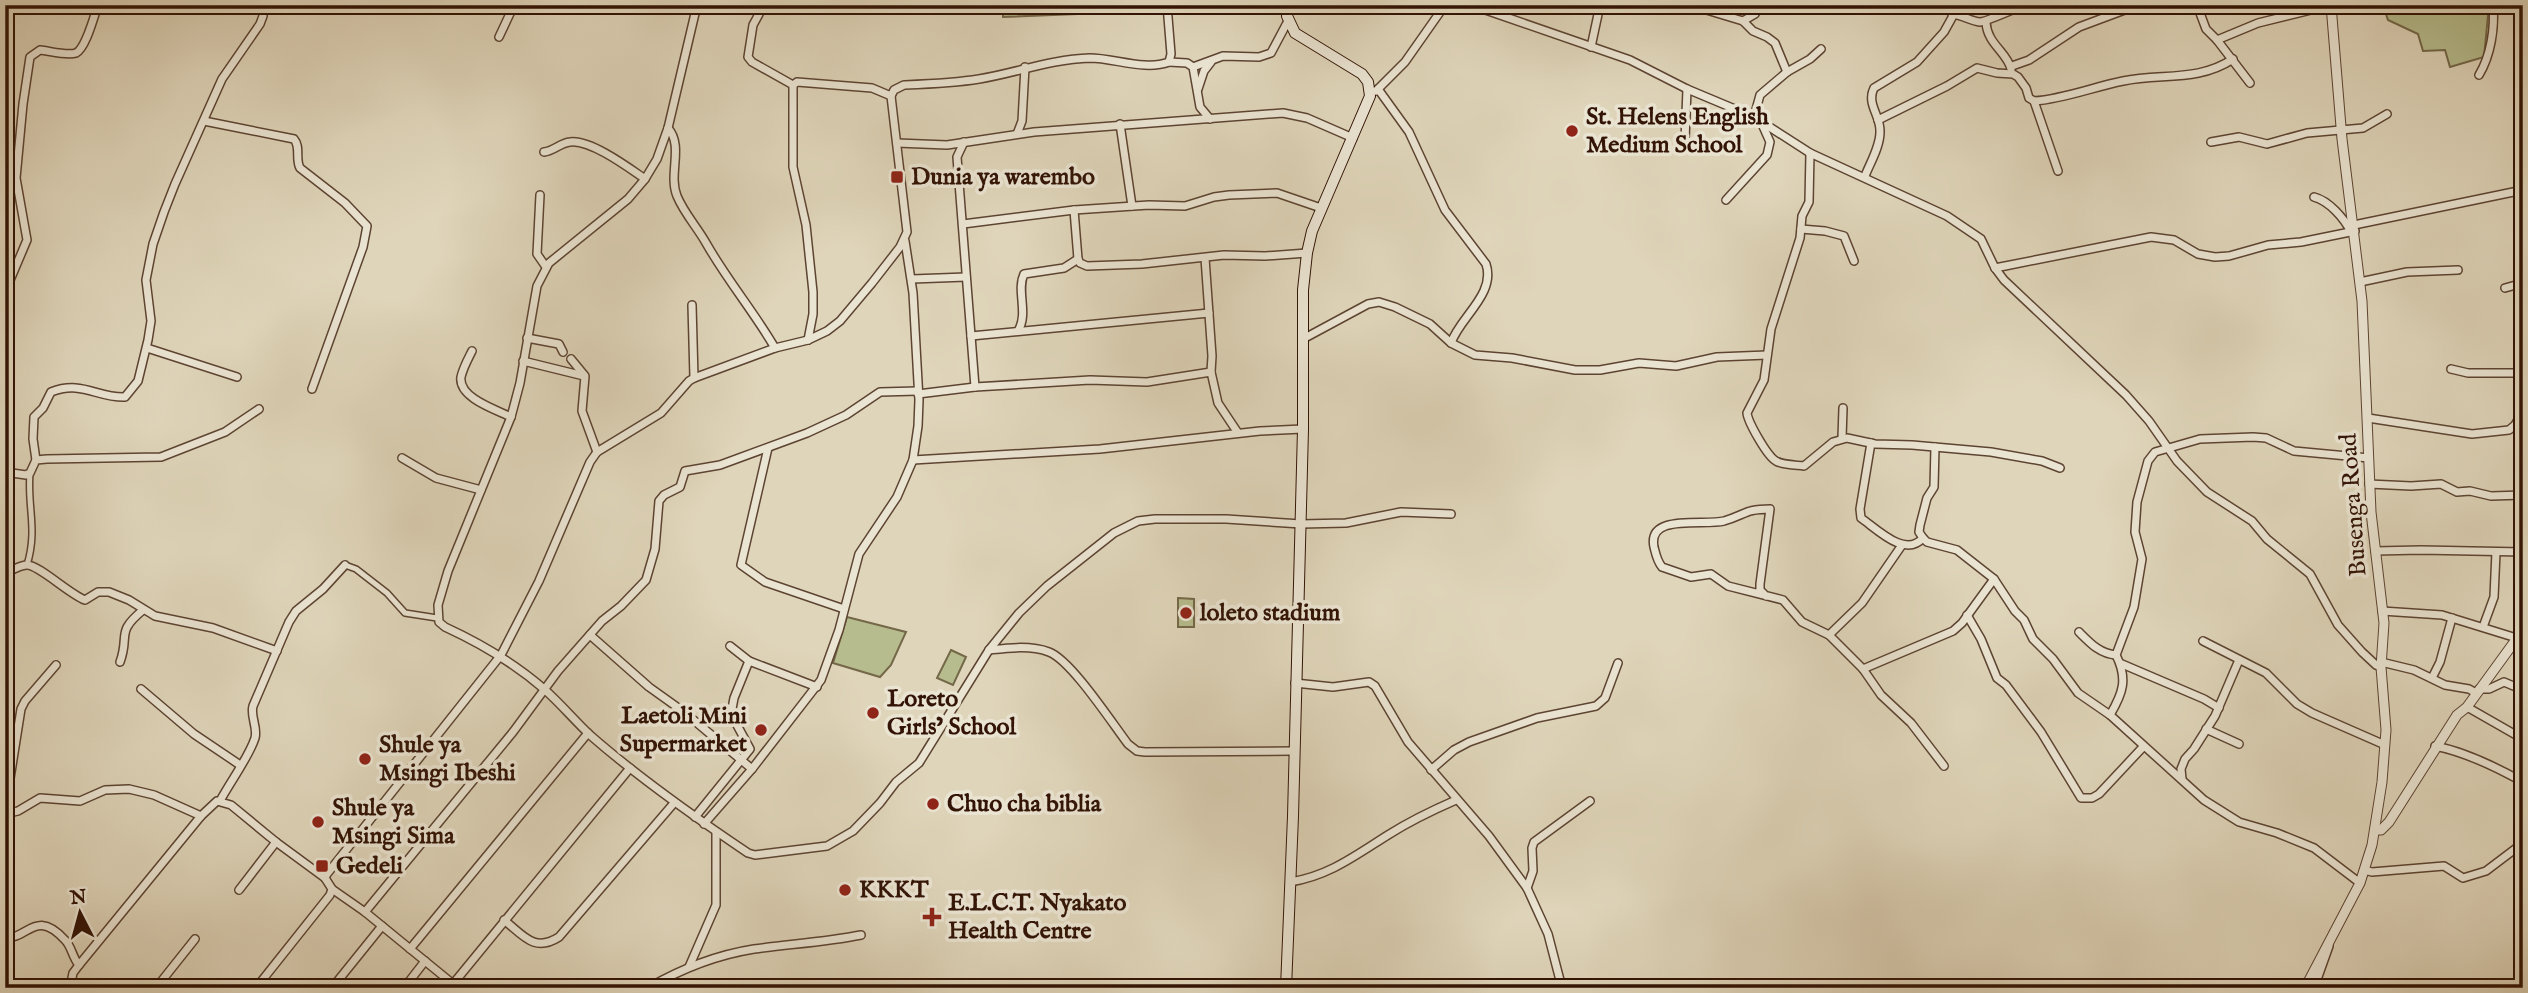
<svg xmlns="http://www.w3.org/2000/svg" width="2528" height="993" viewBox="0 0 2528 993" font-family="'IM FELL English',serif">
  <style>
    .green { fill: #b6bc8d; stroke: #746849; stroke-width: 2 }
    .lines { fill: none; stroke-linecap: round; stroke-linejoin: round }
    .pedestrian-casing { stroke: #5d4432; stroke-width: 8 }
    .minor-casing { stroke: #5d4432; stroke-width: 10 }
    .tertiary-casing { stroke: #5d4432; stroke-width: 11 }
    .secondary-casing { stroke: #321305; stroke-width: 12 }
    .pedestrian { stroke: #eae4d2; stroke-width: 5 }
    .minor { stroke: #eae4d2; stroke-width: 7 }
    .tertiary { stroke: #eae4d2; stroke-width: 9 }
    .secondary { stroke: #eae4d2; stroke-width: 10 }
    .poi-dot { fill: #8f2418; stroke: #eae4d2; stroke-width: 2.5 }
    .labels { text-anchor: middle; dominant-baseline: central; stroke-width: 7; stroke-linejoin: round; paint-order: stroke }
    .poi-label { font-size: 24px; font-weight: bold; fill: #321305; stroke: #eae4d2; text-anchor: start }
    .street-label { font-size: 24px; fill: #321305; stroke: #eae4d2 }
  </style>
  <rect width="100%" height="100%" fill="#dfd5ba"/>
  <filter id="stains"><feTurbulence type="fractalNoise" baseFrequency=".00286" numOctaves="4"/><feColorMatrix values="0 0 0 0 .2 0 0 0 0 .09 0 0 0 0 .02 0 0 0 .5 -.17"/></filter>
  <radialGradient id="worn" r=".72"><stop offset=".6" stop-color="#630" stop-opacity="0"/><stop offset="1" stop-color="#630" stop-opacity=".3"/></radialGradient>
  <g class="green">
    <path d="M1003 5H1077V14L1003 17Z"/>
    <path d="M2383 5H2489L2484 57 2450 67 2445 50 2423 51 2418 34 2388 20Z"/>
    <path d="M1178 598 1194 599V627H1178Z"/>
    <path d="M847 617 906 632 891 665 880 677 833 663Z"/>
    <path d="M951 650 966 657 953 685 937 678Z"/>
  </g>
  <g class="lines">
    <defs>
      <g id="pedestrian">
        <path d="M27 565C38 529 27 507 30 473"/>
        <path d="M345 565 356 569 387 593 405 613 437 618"/>
      </g>
      <g id="minor">
        <path d="M697 5 668 128 657 159 645 179 628 199 549 263 537 286 520 383 511 417 448 571 438 605 439 622 445 627C482 644 514 663 544 689 560 703 574 720 590 735 639 778 693 816 748 853L755 855 827 846 853 831 880 803 896 782 919 763 989 650 1019 613 1047 586 1114 533 1138 521 1155 519H1226L1301 524 1346 523 1401 512 1451 514"/>
        <path d="M764 5 753 25 748 57 752 62 793 85"/>
        <path d="M1471 5 1630 60 1687 89 1754 117 1810 153 1947 216 1981 239 1995 268 2004 280 2126 395 2149 421 2177 461 2207 492 2252 521 2267 539 2310 574 2338 625 2362 652 2376 665 2381 667"/>
        <path d="M1690 5 1743 21 1753 31 1767 37 1775 43 1787 72"/>
        <path d="M2197 5 2206 29 2217 40 2258 23 2319 8H2331"/>
        <path d="M1952 14C1963 15 1970 21 1980 22 1985 22 2017 8 2024 5"/>
        <path d="M1743 21 1755 14 1759 5"/>
        <path d="M1986 22C1987 44 2007 52 2011 69"/>
        <path d="M499 37 514 5"/>
        <path d="M2217 40 2250 83"/>
        <path d="M1591 47 1600 5"/>
        <path d="M1169 62 1187 63 1193 67 1200 107 1210 119"/>
        <path d="M2012 66 2029 60 2079 27 2138 5"/>
        <path d="M1193 67 1223 56 1259 57 1271 53 1288 21"/>
        <path d="M2479 75C2491 55 2495 28 2493 5"/>
        <path d="M1198 89 1204 71 1211 62"/>
        <path d="M1378 89 1409 132 1445 210 1486 264C1496 294 1460 317 1451 343"/>
        <path d="M1376 91 1405 62 1445 5"/>
        <path d="M2034 101C2064 99 2093 87 2123 81 2162 73 2198 82 2233 59"/>
        <path d="M1754 117 1760 95 1787 72 1810 59 1821 49"/>
        <path d="M1878 120 1947 86 1977 68 1997 73 2013 74 2018 77 2026 88 2029 98 2034 101 2058 171"/>
        <path d="M204 121 294 139C301 147 295 159 300 168L345 203 367 226 363 247 312 389"/>
        <path d="M1120 124 1132 206"/>
        <path d="M668 128C684 146 668 174 677 196 684 213 697 227 706 243 727 280 754 312 775 348"/>
        <path d="M1017 134 1022 121 1025 67"/>
        <path d="M1685 140 1687 89"/>
        <path d="M964 142 957 157 975 387"/>
        <path d="M2211 142 2239 137 2267 144 2307 133 2363 128 2387 114"/>
        <path d="M897 143 947 145 1034 132 1283 113 1307 118 1353 138"/>
        <path d="M544 152C554 151 560 143 570 142 590 139 629 168 645 179"/>
        <path d="M1810 153 1809 202 1802 216 1800 238 1771 329 1764 380 1747 413C1748 422 1767 456 1776 461 1782 465 1796 465 1804 466L1833 442 1847 438 1875 444 1912 445 1991 452 2042 461 2060 468"/>
        <path d="M1865 176C1870 163 1880 147 1880 132 1881 116 1866 104 1874 88L1917 62 1944 32 1959 5"/>
        <path d="M540 195 537 254 546 267"/>
        <path d="M2314 197C2329 201 2344 218 2351 232"/>
        <path d="M1726 200 1767 155 1770 142 1762 124"/>
        <path d="M1074 210 1078 259 1080 263 1087 266 1142 264 1224 255 1265 256 1307 253"/>
        <path d="M963 224 1074 210 1149 205 1185 206 1214 197 1229 195 1277 193 1321 208"/>
        <path d="M2354 225 2523 190"/>
        <path d="M1801 229 1825 231 1844 236 1854 261"/>
        <path d="M1205 258 1212 356 1211 372 1218 403 1238 433"/>
        <path d="M1995 268 2151 237 2174 240 2198 254 2215 257 2229 256 2268 245 2301 242 2355 231"/>
        <path d="M912 279 966 277"/>
        <path d="M2360 282 2407 272 2458 270"/>
        <path d="M2505 288 2523 283"/>
        <path d="M5 292 27 240 16 178 23 104 30 57 40 50C50 51 67 56 76 53 86 48 94 16 98 5"/>
        <path d="M692 305 694 378"/>
        <path d="M1018 331C1029 313 1016 291 1024 274L1064 268 1078 259"/>
        <path d="M971 336 1209 313"/>
        <path d="M527 338 559 344 563 352"/>
        <path d="M1303 339 1368 304 1379 302 1395 307 1430 324 1451 343 1475 355 1512 358 1575 370H1600L1639 363 1676 366 1717 357 1767 355"/>
        <path d="M808 340 813 314V292L806 225 793 167V85L797 82 872 88 891 96"/>
        <path d="M147 348 237 377"/>
        <path d="M472 351C468 359 463 368 461 377 458 398 497 410 511 417"/>
        <path d="M571 359 585 376 582 411 597 452"/>
        <path d="M523 361 584 376"/>
        <path d="M2451 369 2468 373H2523"/>
        <path d="M918 394 975 387 1090 380 1147 382 1211 372"/>
        <path d="M2368 418 2472 434 2509 430 2515 425 2523 411"/>
        <path d="M1842 438 1843 408"/>
        <path d="M1871 443 1860 509 1861 518C1878 530 1905 558 1923 538"/>
        <path d="M1935 447 1934 487 1927 498 1920 525 1919 532 1923 538 1927 542 1957 550 1994 579 2015 611 2024 620 2033 639 2053 659 2078 693 2110 715 2204 800 2239 822 2277 833 2314 848 2360 883"/>
        <path d="M768 448 741 565 765 582 844 609"/>
        <path d="M402 458 436 478 481 490"/>
        <path d="M36 460 33 439 34 417 43 408 51 392C82 380 97 398 125 397L138 381 148 340 151 321 146 280 153 244 164 212 175 184 222 79 260 24 263 16 262 5"/>
        <path d="M913 460 1100 449 1260 431 1303 429"/>
        <path d="M5 472 26 475 30 473 36 460 47 459 161 457 225 432 259 409"/>
        <path d="M2369 484 2411 486 2441 484 2457 492 2470 491 2491 496 2523 495"/>
        <path d="M2375 551 2421 550 2523 552"/>
        <path d="M5 572C12 571 20 565 27 565 39 565 69 594 85 600L98 592H109L129 600 155 616 213 628 277 651"/>
        <path d="M1766 596 1760 590V584L1770 509C1745 509 1745 515 1724 521 1704 526 1647 513 1654 547 1656 555 1657 561 1662 567L1691 577 1711 574 1728 586 1783 600 1802 622 1829 635 1863 669 1881 695 1911 723 1944 766"/>
        <path d="M2382 611 2442 615 2523 640"/>
        <path d="M1967 615 1981 639 1997 678 2006 685 2041 732 2081 798H2092L2099 794 2143 747"/>
        <path d="M2483 627 2494 597 2496 552"/>
        <path d="M2079 632C2090 643 2100 654 2116 655"/>
        <path d="M590 635 649 687 684 712 752 769"/>
        <path d="M1829 635 1862 603 1902 545"/>
        <path d="M2203 641 2266 673 2297 704 2312 713 2385 745"/>
        <path d="M730 646 749 661 817 687"/>
        <path d="M989 650C1008 648 1030 645 1049 652 1071 660 1112 723 1128 744L1137 751 1145 752 1294 751"/>
        <path d="M120 662C130 635 115 633 143 610"/>
        <path d="M2381 662 2414 670 2445 685 2469 689 2476 693"/>
        <path d="M2122 664 2204 699 2219 708"/>
        <path d="M1863 669 1953 631 1962 623 1994 579"/>
        <path d="M2433 676 2440 662 2452 618"/>
        <path d="M1295 683 1333 687 1369 682 1375 686 1408 742 1489 836 1527 888 1548 934 1562 988"/>
        <path d="M141 689 194 734 240 765"/>
        <path d="M2479 689H2489L2504 682 2523 690"/>
        <path d="M2467 707 2523 739"/>
        <path d="M2110 715C2123 693 2128 679 2116 655L2134 607 2142 559 2135 532 2137 502 2148 461 2155 452 2200 439 2253 437 2266 438 2294 451 2369 458"/>
        <path d="M5 728 17 730"/>
        <path d="M2206 729 2239 744"/>
        <path d="M2435 746C2466 752 2496 767 2523 782"/>
        <path d="M1431 770 1454 750 1469 742 1537 718 1596 706 1605 698 1618 663"/>
        <path d="M2182 779 2181 769 2185 759 2194 749 2215 716 2239 660"/>
        <path d="M220 801C230 782 249 757 255 738 258 727 250 717 253 706L289 622 296 611 323 589 345 565"/>
        <path d="M5 810 21 709 25 701 56 665"/>
        <path d="M5 814 18 811 40 798 80 801 105 790 129 789 154 795 201 816"/>
        <path d="M695 817 750 749 731 714 734 698 749 661"/>
        <path d="M704 824 752 769 821 680 839 630 859 554 897 497 913 460 918 426 919 400 913 293 905 241"/>
        <path d="M2364 870 2372 872 2444 866 2463 878 2486 871 2523 843"/>
        <path d="M1290 882C1329 876 1356 855 1388 835 1410 821 1433 810 1456 800"/>
        <path d="M1527 888 1533 871 1532 848 1534 842 1590 801"/>
        <path d="M332 889 365 912 458 988"/>
        <path d="M239 890 276 842"/>
        <path d="M365 912 513 732 558 671 602 621 621 606 646 580 655 549 659 501 664 495 680 487 685 471 720 465 807 433 846 415 880 392 918 391"/>
        <path d="M504 920C523 935 534 953 559 937L674 803"/>
        <path d="M5 937C27 941 35 907 65 940 72 947 72 957 79 965"/>
        <path d="M410 949 588 733"/>
        <path d="M689 967 716 905V832"/>
        <path d="M453 984 630 768"/>
        <path d="M70 988 73 973 79 965 201 816 217 801 231 805 276 842 325 878"/>
        <path d="M156 988 195 939"/>
        <path d="M256 988 330 895 332 889 325 878 327 874 501 655 539 581 590 462 597 452 661 413 689 381 694 378 775 348 808 340 827 331 840 321 872 283 900 247 907 232 891 96 894 90 904 85C929 84 955 83 979 79 1016 73 1051 59 1090 58 1114 58 1145 71 1169 62L1171 54 1167 5"/>
        <path d="M332 988 382 926"/>
        <path d="M404 988 425 961"/>
        <path d="M648 988C681 969 716 955 754 949 790 944 826 942 861 935"/>
        <path d="M2314 988 2329 946"/>
      </g>
      <g id="tertiary">
        <path d="M2375 830H2381L2389 822 2457 715 2467 707 2523 630"/>
        <path d="M2305 988 2360 883 2372 845 2382 782 2386 730 2381 667 2384 623 2371 512 2362 301 2342 139 2331 5"/>
      </g>
      <path id="secondary" d="M1286 988 1293 816 1303 429V290L1307 253 1312 231 1370 96 1368 82 1362 74 1295 33 1287 16 1289 5"/>
    </defs>
    <use href="#pedestrian" class="pedestrian-casing"/>
    <use href="#minor" class="minor-casing"/>
    <use href="#tertiary" class="tertiary-casing"/>
    <use href="#secondary" class="secondary-casing"/>
    <use href="#pedestrian" class="pedestrian"/>
    <use href="#minor" class="minor"/>
    <use href="#tertiary" class="tertiary"/>
    <use href="#secondary" class="secondary"/>
  </g>
  <g class="poi-dot">
    <circle cx="1572" cy="131" r="7"/>
    <rect x="890" y="170" width="14" height="14" rx="3.5"/>
    <circle cx="1186" cy="613" r="7"/>
    <circle cx="873" cy="713" r="7"/>
    <circle cx="761" cy="730" r="7"/>
    <circle cx="365" cy="759" r="7"/>
    <circle cx="933" cy="804" r="7"/>
    <circle cx="318" cy="822" r="7"/>
    <rect x="315" y="859" width="14" height="14" rx="3.5"/>
    <circle cx="845" cy="890" r="7"/>
    <path d="M928.5 906.5h7v7h7v7h-7v7h-7v-7h-7v-7h7z"/>
  </g>
  <g class="labels">
    <g class="poi-label">
      <text x="1586" y="117">St. Helens English<tspan x="1586" dy="28">Medium School</tspan></text>
      <text x="911" y="177">Dunia ya warembo</text>
      <text x="1200" y="613">loleto stadium</text>
      <text x="887" y="699">Loreto<tspan x="887" dy="28">Girls’ School</tspan></text>
      <text x="747" y="716" text-anchor="end">Laetoli Mini<tspan x="747" dy="28">Supermarket</tspan></text>
      <text x="379" y="745">Shule ya<tspan x="379" dy="28">Msingi Ibeshi</tspan></text>
      <text x="947" y="804">Chuo cha biblia</text>
      <text x="332" y="808">Shule ya<tspan x="332" dy="28">Msingi Sima</tspan></text>
      <text x="336" y="866">Gedeli</text>
      <text x="859" y="890">KKKT</text>
      <text x="948" y="903">E.L.C.T. Nyakato<tspan x="948" dy="28">Health Centre</tspan></text>
    </g>
    <g class="street-label">
      <text transform="translate(2354 505) rotate(-94)">Busenga Road</text>
    </g>
  </g>
  <rect width="2528" height="993" fill="none" stroke="#dfd5ba" stroke-width="28"/>
  <rect x="7" y="7" width="2514" height="979" fill="none" stroke="#321305" stroke-width="3.5"/>
  <rect x="14" y="14" width="2500" height="965" fill="none" stroke="#321305" stroke-width="2"/>
  <g transform="translate(80 913) rotate(354)" stroke="#eae4d2" stroke-width="5" paint-order="stroke">
  <path d="M0-5L12 26L0 18L-12 26Z" fill="#321305"/>
  <text y="-10" font-size="19" font-weight="bold" text-anchor="middle" fill="#321305">N</text>
  </g>
  <rect width="100%" height="100%" filter="url(#stains)"/>
  <rect width="100%" height="100%" fill="url(#worn)"/>
</svg>
